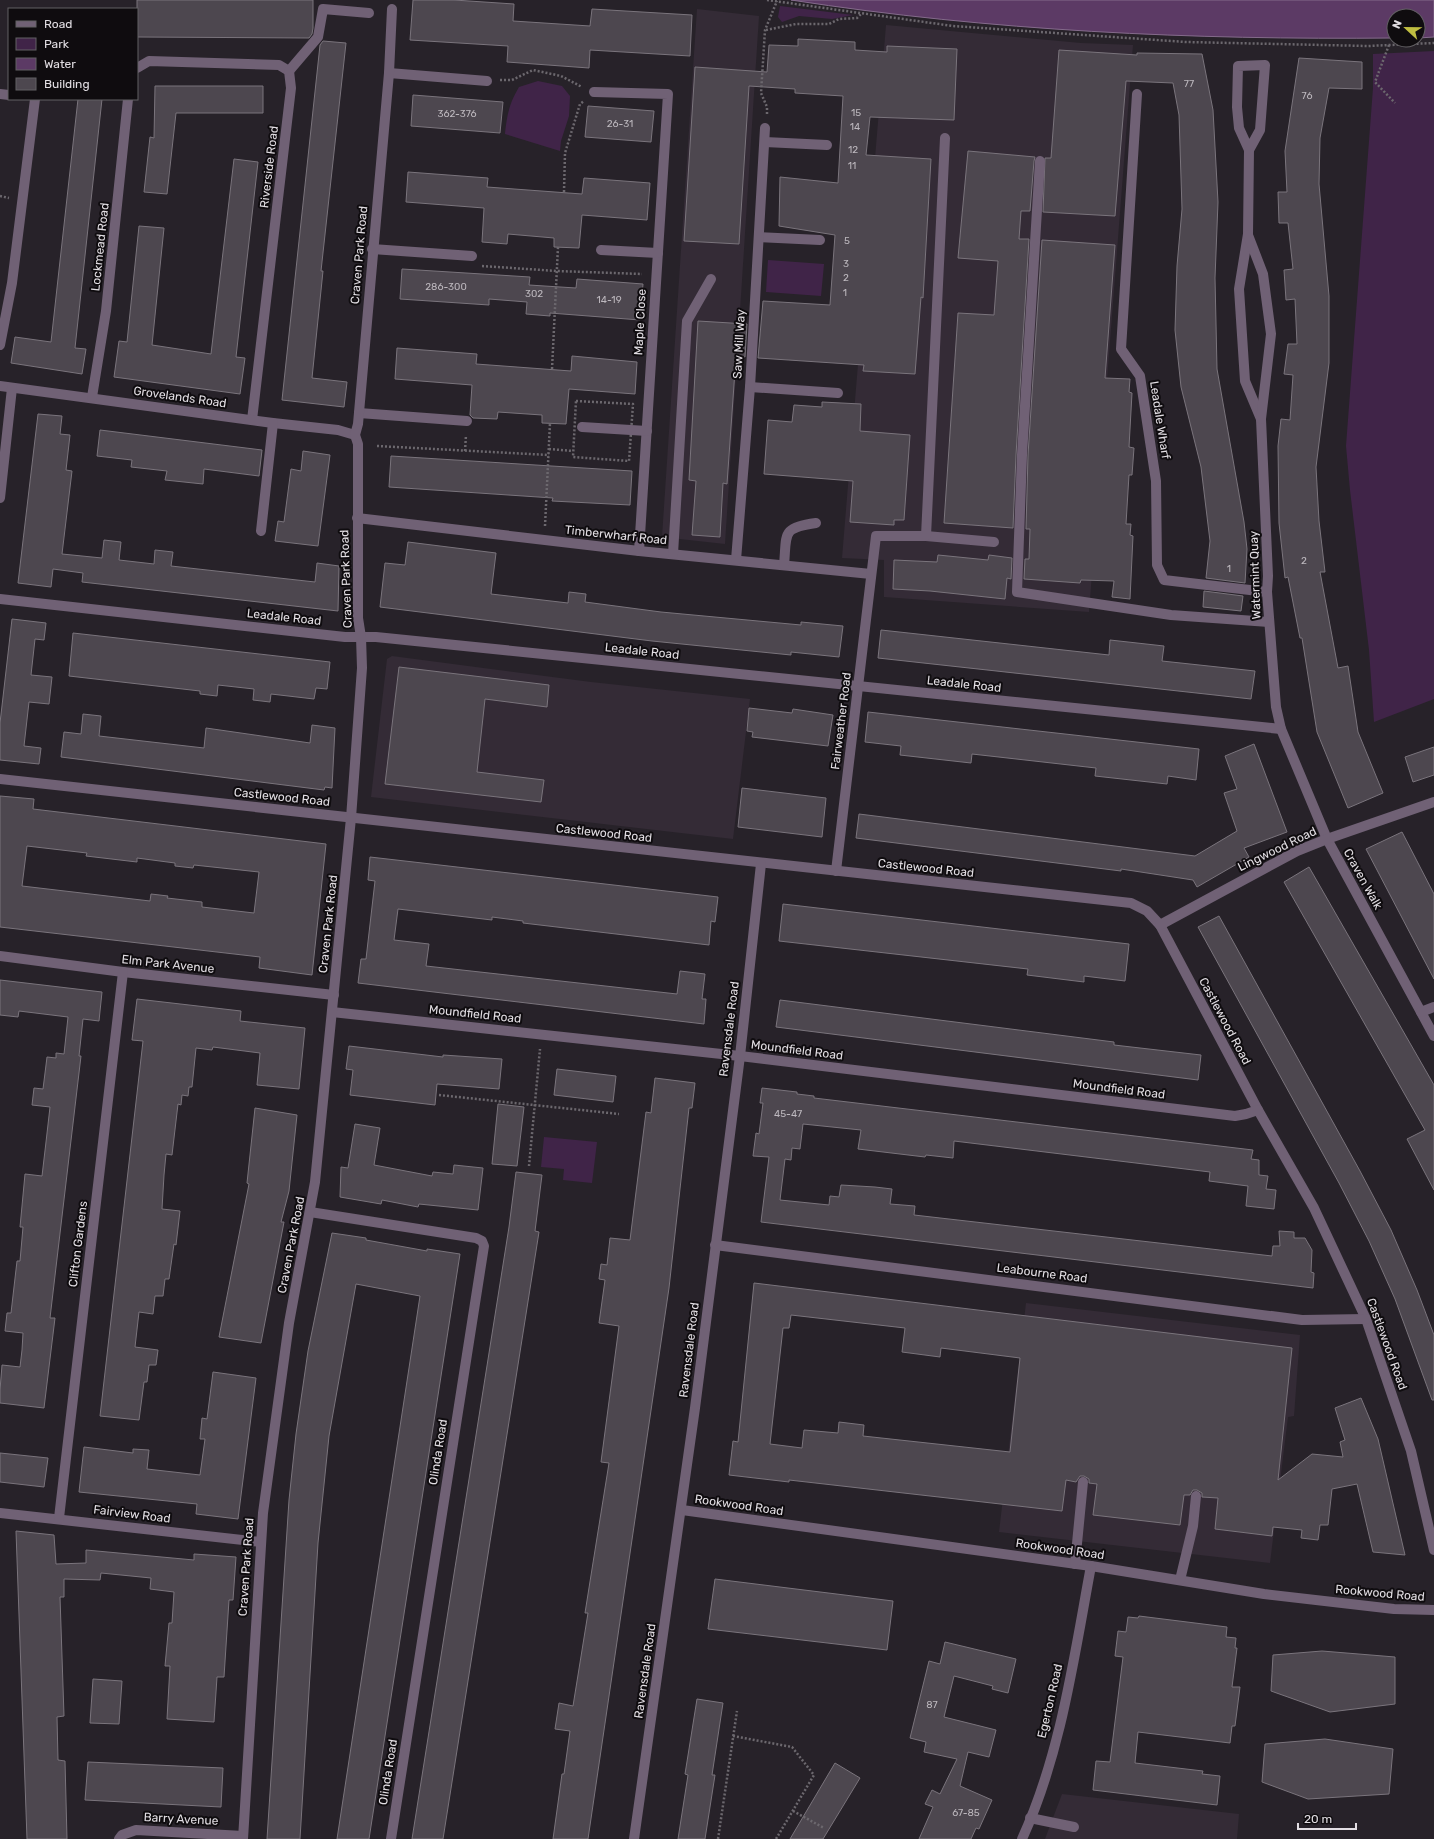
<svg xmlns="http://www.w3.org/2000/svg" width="1434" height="1839" viewBox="0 0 1434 1839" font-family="Rubik,sans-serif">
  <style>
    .built { fill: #342b36 }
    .green { fill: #402448 }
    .water { fill: #5c3a65; stroke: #846b8b }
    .building { fill: #4d474f; stroke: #7a747c; fill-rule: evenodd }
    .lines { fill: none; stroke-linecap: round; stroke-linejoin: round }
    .path { stroke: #6c686e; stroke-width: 2.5; stroke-dasharray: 2 2; stroke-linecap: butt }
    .minor { stroke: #706175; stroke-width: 10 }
    .labels { text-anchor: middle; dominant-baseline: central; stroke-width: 4; stroke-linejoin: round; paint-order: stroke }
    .number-label { font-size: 10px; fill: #bdb8be }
    .street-label { font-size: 12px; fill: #e2dee3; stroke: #0f0c0f }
  </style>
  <rect width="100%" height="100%" fill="#272229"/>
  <g class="built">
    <path d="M697 9 759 16 725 544 662 537Z"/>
    <path d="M886 25 1081 43 1133 45 1089 612 884 597V560L842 558Z"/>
    <path d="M392 656 591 682 750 699 733 839 371 797 387 659Z"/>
    <path d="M1026 1303 1300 1335 1294 1416 1288 1417 1270 1563 999 1532Z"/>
    <path d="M1062 1794 1239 1814 1237 1839H1045Z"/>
  </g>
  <g class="green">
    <path d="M780 6 853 15 832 19 799 16 782 22 778 17Z"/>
    <path d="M1434 51V699L1374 722 1369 650 1350 490 1346 446 1373 88V54Z"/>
    <path d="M538 81 562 86 570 96 569 116 561 141 560 151 505 134C507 115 509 104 519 87Z"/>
    <path d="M768 260 824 264 821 296 766 292Z"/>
    <path d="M544 1137 597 1142 592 1183 563 1180 564 1169 541 1167Z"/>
  </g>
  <path class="water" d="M791 0H1434V37L1418 38V16H1394V38C1192 40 991 31 791 0Z"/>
  <g class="building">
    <path d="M137 0H313V28L312 34 309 38 137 37Z"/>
    <path d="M413 0H454L514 4 513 21 590 26 592 9 692 15 690 56 590 50 589 68 507 62 508 46 410 40Z"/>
    <path d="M798 39 855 42V50L887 52V46L957 49 954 120 870 117 866 155 931 159 923 298 921 297 915 374 863 371 864 365 758 358 763 301 830 305 835 235 779 226 780 177 838 183 843 96 795 93V89L749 86 739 244 684 241 695 67 767 72 769 45 798 46Z"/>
    <path d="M323 41 346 43 321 271H323L312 378 347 382 344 407 282 400 320 45Z"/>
    <path d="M1059 50 1137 55V53L1202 54 1213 110 1218 202 1215 278 1217 369 1244 522 1247 549 1245 583 1206 578 1210 541 1201 467 1181 387 1175 330 1177 266 1182 209 1179 115 1173 83 1126 81 1115 216 1043 212 1045 158H1051Z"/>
    <path d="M1299 58 1362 62V89L1329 88 1320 138 1319 184 1329 296V363L1316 467 1319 521 1325 572H1320L1338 668 1348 666 1358 732 1383 793 1348 808 1317 732 1302 638H1300L1288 577 1285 578 1279 523 1278 446 1281 419 1290 420 1293 375 1284 374 1288 344H1297L1295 299 1286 300 1284 270 1293 269 1288 223H1279L1278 192H1287L1285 151Z"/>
    <path d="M155 86H263V113H176L167 194 144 192 150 137 154 138Z"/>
    <path d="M413 95 503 102 500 133 411 126Z"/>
    <path d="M78 99H102L75 348 86 349 82 374 11 363 15 337 51 342Z"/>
    <path d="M588 106 654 111 651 142 585 137Z"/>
    <path d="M968 151 1035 157 1034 161 1030 211H1021L1019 239H1029L1016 455 1013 528 944 523 958 313 994 315 998 261 958 258Z"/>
    <path d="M234 159 258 162 236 357 245 358 240 394 114 377 119 341 127 342 139 226 164 228 152 345 211 354Z"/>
    <path d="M408 172 488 178 487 187 582 194 584 178 650 183 647 220 582 215 579 248 554 247V238L508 234 507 244 482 242 484 208 406 202Z"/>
    <path d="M1042 240 1115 245 1105 378 1130 379 1129 392 1132 393 1129 447 1134 448 1132 475H1129L1126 524H1131L1130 535 1133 536 1130 599 1112 597 1114 581 1081 580 1080 583 1024 579 1025 559H1029L1030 529H1026L1028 455Z"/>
    <path d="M402 269 530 277 529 285 576 288 577 279 643 284 640 320 550 313V316L526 314 527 302 489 299V305L400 299Z"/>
    <path d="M698 321 747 324 745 357 736 356 727 484 723 483 720 537 692 535 696 481 689 480Z"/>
    <path d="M397 348 477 354 476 364 571 371 572 356 637 362 635 394 569 389 566 424 542 423V415L498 412 497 419 473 418 470 415 472 385 395 379Z"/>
    <path d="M822 402 861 404 860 431 910 435 904 520H894V525L850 522 853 481 764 474 768 420 792 422 794 405 822 407Z"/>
    <path d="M38 414 62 416 60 434 70 435 66 470 72 471 62 554 102 558 104 540 121 542 119 560 154 564 155 550 173 552 171 566 315 582 317 563 339 566 338 611 82 582 83 573 53 569 51 587 18 583Z"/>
    <path d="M100 430 262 450 259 476 204 469 203 484 165 480 167 471 131 467 132 460 97 456Z"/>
    <path d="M303 451 330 455 318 546 275 541 278 521 284 522 291 469 301 471Z"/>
    <path d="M391 456 632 471 630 505 552 501 553 498 389 487Z"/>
    <path d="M408 542 496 553 491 594 568 603 569 592 586 594 585 602 661 612 801 625V622L843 626 839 657 791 652V655L652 641 380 607 385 563 405 565Z"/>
    <path d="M938 555 988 560 989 555 1012 558 1011 579 1007 578 1005 599 930 591 893 589 894 560 937 562Z"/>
    <path d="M1204 591 1243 596 1241 611 1203 607Z"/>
    <path d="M12 619 46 623 44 640 35 639 31 675 52 677 49 704 29 702 24 746 41 748 39 764 0 760V723Z"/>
    <path d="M881 630 1109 655 1110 640 1164 646 1162 661 1255 671 1251 699 878 658Z"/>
    <path d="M73 633 330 662 327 689 316 688 314 699 271 694 270 702 253 700 254 689 218 685 217 696 200 694V691L69 676Z"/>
    <path d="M399 667 549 685 547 707 485 699 477 772 544 780 541 802 385 784Z"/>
    <path d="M749 708 792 713 793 709 833 715 828 746 752 737 753 732 747 731Z"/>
    <path d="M868 712 1199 749 1196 780 1168 776 1167 784 1095 776 1096 768 972 754 971 763 900 755 901 746 865 742Z"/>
    <path d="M83 714 101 716 99 736 204 748 206 728 310 743 312 725 335 728 332 788 325 787 324 790 61 757 64 732 81 734Z"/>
    <path d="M1254 744 1287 832 1244 848 1249 857 1197 887 1193 880 1121 869V871L856 838 859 814 1195 856 1237 831 1224 793 1237 789 1225 756Z"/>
    <path d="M1434 747V775L1413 782 1405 757Z"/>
    <path d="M742 788 826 798 822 837 738 827Z"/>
    <path d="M0 796 34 799 33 809 326 844 312 975 259 968 260 957 0 927ZM27 846 87 853 86 856 137 862V858L175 863V866L193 868 194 865 259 872 254 913 202 907V902L167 898 168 896 151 894 150 901 22 886Z"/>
    <path d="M1402 832 1434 894V979L1366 849Z"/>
    <path d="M370 857 718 897 715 922 711 921 709 945 523 923V921L492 917V920L398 909 394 940 429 944 426 966 677 994 680 971 705 974 702 999H706L704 1024 358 983 361 959H366L375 881 368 880Z"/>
    <path d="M1309 867 1434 1085V1190L1407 1139 1425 1130 1284 882Z"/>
    <path d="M783 904 1129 944 1125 981 1084 976V982L1027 975 1028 969 779 941Z"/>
    <path d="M1219 916 1360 1171 1391 1230 1417 1290 1434 1335V1400H1432L1395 1299 1369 1241 1339 1183 1198 927Z"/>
    <path d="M0 980 102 992 99 1021 83 1019 79 1056H81L50 1318H55L44 1408 0 1403V1390L2 1365 20 1367 22 1350 23 1333 5 1331 7 1313H11L17 1261H20L23 1227H20L25 1174 42 1176 46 1142 50 1107 32 1105 34 1088 43 1089 47 1057 56 1058V1053L64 1054 68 1017 19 1011 18 1017 0 1015Z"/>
    <path d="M137 999 241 1011 240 1021 305 1028 299 1089 257 1085 260 1053 213 1047 212 1050 196 1048 192 1087H189L188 1096 182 1095 181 1105 178 1104 172 1155 166 1154 164 1175 162 1209 180 1211 176 1245 174 1244 169 1279H165L163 1296H155L153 1314 139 1312 135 1347 158 1350 156 1365H149L147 1382H144L139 1420 100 1416 143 1041 132 1040Z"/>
    <path d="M780 1000 1114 1042V1045L1201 1055 1198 1080 776 1027Z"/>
    <path d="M349 1046 443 1057V1055L502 1059 499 1089 437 1084 435 1105 350 1095 353 1070 346 1069Z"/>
    <path d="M557 1069 616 1076 613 1102 554 1095Z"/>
    <path d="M655 1078 695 1083 692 1108H689L669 1288 588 1839H553L562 1774H564L570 1731 555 1729 559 1703 573 1706 588 1613H585L592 1569 609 1463 601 1462 619 1326 599 1323 605 1280 599 1279 601 1264 607 1265 610 1238 630 1240 646 1112 651 1113Z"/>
    <path d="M762 1088 797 1092V1094L814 1096V1098L1253 1150 1251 1159 1259 1160V1175L1268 1176 1266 1189 1276 1190 1274 1209 1246 1206 1248 1186 1209 1181 1210 1172 954 1141 953 1158 926 1155 925 1157 858 1149 861 1130 803 1124 800 1149 792 1148 791 1160 785 1159 780 1200 829 1205 830 1196 839 1197 841 1185 875 1187 892 1189 890 1204 915 1206 914 1215 1272 1256 1273 1246H1280L1279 1231 1294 1232V1238H1305L1312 1250 1311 1272 1314 1273 1313 1288 761 1222 769 1157 753 1156 756 1133 759 1134 763 1103H760Z"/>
    <path d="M498 1104 524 1107 517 1166 492 1164Z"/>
    <path d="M255 1108 297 1115 289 1191 281 1222H284L261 1343 219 1337 249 1184 247 1183Z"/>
    <path d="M355 1124 380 1128 374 1165 432 1176 433 1172 453 1174 454 1165 483 1168 478 1210 419 1204 418 1207 382 1200 381 1204 340 1197 341 1167 348 1168Z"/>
    <path d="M516 1172 542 1175 535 1231 539 1232 443 1839H412L509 1227Z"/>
    <path d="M332 1233 366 1238V1240L427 1251V1249L460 1254 369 1839H337L420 1296 356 1284 329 1436 318 1543 300 1839H267L289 1500 296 1434 308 1351Z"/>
    <path d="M754 1283 1292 1348 1278 1480 1312 1454 1343 1457 1340 1442 1345 1440 1335 1408 1361 1398 1378 1439 1405 1555 1373 1552 1357 1484 1332 1489 1328 1525H1320L1318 1540 1301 1538 1302 1530 1273 1527 1272 1536 1215 1529 1218 1498 1202 1497V1493L1197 1490H1193L1190 1495H1184L1180 1525 1093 1515 1097 1484 1089 1483V1479L1084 1476H1080L1076 1482 1066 1480 1062 1511 789 1480V1482L729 1475 733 1441 738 1442ZM791 1315 905 1328 902 1352 940 1357 941 1348 1020 1358 1010 1452 863 1436 864 1425 839 1422 838 1433 804 1430 802 1448 770 1444 783 1328H789Z"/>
    <path d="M213 1372 256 1378 238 1519 196 1514 197 1504 79 1492 84 1447 133 1453V1449L149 1450 147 1469 200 1475 205 1439H200L202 1418 207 1419Z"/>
    <path d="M0 1453 48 1458 44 1487 0 1482Z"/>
    <path d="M16 1531 54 1535 56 1564 86 1563V1550L194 1560V1554L236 1557 233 1600H229L224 1677H217L214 1722 167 1719 170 1666H165L169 1623H172L174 1592 150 1589 151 1578 101 1573 100 1580 64 1579V1597H60L64 1716 57 1717 58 1760 65 1761 67 1839H27Z"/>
    <path d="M715 1579 893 1601 887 1650 708 1629Z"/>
    <path d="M1139 1616 1227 1627 1226 1637 1236 1638 1235 1648H1237L1232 1687H1240L1235 1726H1232L1230 1743 1138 1732 1135 1763 1203 1771 1202 1774 1220 1776 1217 1805 1093 1790 1096 1761 1110 1762 1123 1657 1115 1656 1118 1631 1126 1632 1128 1617 1138 1618Z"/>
    <path d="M945 1642 1016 1659 1008 1693 992 1689 993 1686 954 1676 944 1717 996 1730 989 1757 968 1752 960 1786 992 1800 979 1829 976 1828 971 1839H919L933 1807 925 1804 932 1790 940 1794 957 1759 924 1752 926 1742 910 1738 929 1661 940 1664Z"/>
    <path d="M1322 1651 1395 1657V1704L1330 1712 1271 1691 1273 1655Z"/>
    <path d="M93 1679 122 1681 119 1724 90 1723Z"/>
    <path d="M697 1699 723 1703 712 1775H715L705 1839H678L688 1775 685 1774Z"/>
    <path d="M1325 1739 1393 1749 1389 1794 1308 1799 1262 1782 1265 1744Z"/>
    <path d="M88 1762 223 1768 221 1807 85 1800Z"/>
    <path d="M835 1763 860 1778 823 1839H790Z"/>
  </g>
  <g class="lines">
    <g class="path">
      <path d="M767 0 953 26 1186 42 1368 46 1434 43"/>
      <path d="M766 30 796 24H829L839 19 857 18 861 14"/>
      <path d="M1389 45 1375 82 1395 103"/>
      <path d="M500 80H512L533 70 561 76 582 87"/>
      <path d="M767 114V107L761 93 765 30 777 1"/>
      <path d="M564 192 565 153 580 104 584 101"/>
      <path d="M0 196 9 198"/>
      <path d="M482 266 557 271 642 274"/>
      <path d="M552 369 558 247"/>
      <path d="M576 401 633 404 629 461 573 457Z"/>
      <path d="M377 446 549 455"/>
      <path d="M549 449 573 451"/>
      <path d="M465 451 466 435"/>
      <path d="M545 526 550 423"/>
      <path d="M439 1095 619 1114"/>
      <path d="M529 1166 540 1049"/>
      <path d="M733 1736 792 1747 814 1775 776 1839"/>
      <path d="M793 1811 824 1828"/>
      <path d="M718 1839 737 1711"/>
    </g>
    <g class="minor">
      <path d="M137 68 149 61 279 65 289 71 291 88 252 420"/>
      <path d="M289 71 318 37 323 9 369 13"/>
      <path d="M389 73 487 81"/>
      <path d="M594 92 668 94 639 551"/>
      <path d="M0 94 9 95"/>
      <path d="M1137 94 1121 349 1140 376 1156 481 1157 565 1164 580 1267 592"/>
      <path d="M765 142 827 145"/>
      <path d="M1249 150 1260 130 1265 65 1238 66 1237 107 1239 128 1249 150 1248 234 1239 289 1245 381 1261 419 1268 576 1267 592 1276 707 1281 729 1327 839 1434 1036"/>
      <path d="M1040 161 1022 455 1017 592 1171 615 1269 622"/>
      <path d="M1248 235 1263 274 1271 334 1261 419"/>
      <path d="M759 237 820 240"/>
      <path d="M372 249 472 256"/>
      <path d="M601 250 658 253"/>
      <path d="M0 345 12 283 35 99"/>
      <path d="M0 386 273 423 338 430 355 435"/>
      <path d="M750 387 838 393"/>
      <path d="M92 397 106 311 128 99"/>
      <path d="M359 413 467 421"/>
      <path d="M582 427 647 431"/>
      <path d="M0 498 12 388"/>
      <path d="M357 518 639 551 871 574"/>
      <path d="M261 531 273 423"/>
      <path d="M926 536 994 542"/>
      <path d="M673 554 687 321 711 279"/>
      <path d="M736 560 750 387 765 128"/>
      <path d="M784 565C787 533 781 528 816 523"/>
      <path d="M0 599 345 637H376L1281 729"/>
      <path d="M0 779 1131 903 1147 911 1160 925 1258 1110 1314 1208 1366 1319 1411 1451 1434 1550"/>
      <path d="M836 871 876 536H926L945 138"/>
      <path d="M1160 925 1297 851 1327 839 1434 802"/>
      <path d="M0 956 123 972 334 995"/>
      <path d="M332 1012 740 1056 1235 1116 1246 1114 1258 1110"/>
      <path d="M1421 1012 1434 1007"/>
      <path d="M310 1212 476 1238 482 1241 484 1246 391 1839"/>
      <path d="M715 1245 1302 1320 1366 1319"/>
      <path d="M682 1510 1091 1566 1264 1594 1394 1609 1434 1610"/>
      <path d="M0 1513 261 1542"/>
      <path d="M59 1518 123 972"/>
      <path d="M1075 1564 1083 1482"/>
      <path d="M1180 1580 1193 1526 1196 1496"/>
      <path d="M1030 1818 1074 1827"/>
      <path d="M119 1839 122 1835 136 1830 243 1836"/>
      <path d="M243 1839 263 1513 289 1323 315 1182 351 818 362 668 361 637 358 618V444L355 435 358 424 389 73 392 9"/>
      <path d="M634 1839 695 1408 740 1056 761 864"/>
      <path d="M1022 1839C1061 1754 1074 1657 1091 1566"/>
    </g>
  </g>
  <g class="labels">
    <g class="number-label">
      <text x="1189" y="84">77</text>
      <text x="1307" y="96">76</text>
      <text x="856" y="113">15</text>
      <text x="457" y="114">362-376</text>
      <text x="620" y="124">26-31</text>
      <text x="855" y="127">14</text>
      <text x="853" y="150">12</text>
      <text x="852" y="166">11</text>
      <text x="847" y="241">5</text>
      <text x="846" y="264">3</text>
      <text x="846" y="278">2</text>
      <text x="446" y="287">286-300</text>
      <text x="845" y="293">1</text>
      <text x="534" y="294">302</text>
      <text x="609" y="300">14-19</text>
      <text x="1304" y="561">2</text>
      <text x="1229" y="569">1</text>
      <text x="788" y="1114">45-47</text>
      <text x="932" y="1705">87</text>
      <text x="966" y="1813">67-85</text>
    </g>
    <g class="street-label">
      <text transform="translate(269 167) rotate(-83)">Riverside Road</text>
      <text transform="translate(100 247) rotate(-84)">Lockmead Road</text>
      <text transform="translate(359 255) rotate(-85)">Craven Park Road</text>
      <text transform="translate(640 322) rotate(-87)">Maple Close</text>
      <text transform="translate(739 344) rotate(-87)">Saw Mill Way</text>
      <text transform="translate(180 397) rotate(8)">Grovelands Road</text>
      <text transform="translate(1160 420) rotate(81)">Leadale Wharf</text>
      <text transform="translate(616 535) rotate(6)">Timberwharf Road</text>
      <text transform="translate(1255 575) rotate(-92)">Watermint Quay</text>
      <text transform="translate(346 579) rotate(-92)">Craven Park Road</text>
      <text transform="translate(284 617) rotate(6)">Leadale Road</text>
      <text transform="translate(642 651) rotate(6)">Leadale Road</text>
      <text transform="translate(964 684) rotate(6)">Leadale Road</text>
      <text transform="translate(841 721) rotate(-83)">Fairweather Road</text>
      <text transform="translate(282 797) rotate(6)">Castlewood Road</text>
      <text transform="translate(604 833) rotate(6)">Castlewood Road</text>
      <text transform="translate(1277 849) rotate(-26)">Lingwood Road</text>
      <text transform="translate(926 868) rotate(6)">Castlewood Road</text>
      <text transform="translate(1363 879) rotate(61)">Craven Walk</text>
      <text transform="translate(328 924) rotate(-84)">Craven Park Road</text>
      <text transform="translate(168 964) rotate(6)">Elm Park Avenue</text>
      <text transform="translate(475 1014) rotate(6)">Moundfield Road</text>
      <text transform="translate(1225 1021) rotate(62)">Castlewood Road</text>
      <text transform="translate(729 1029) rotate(-83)">Ravensdale Road</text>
      <text transform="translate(797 1050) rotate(7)">Moundfield Road</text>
      <text transform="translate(1119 1089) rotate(7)">Moundfield Road</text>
      <text transform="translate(78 1244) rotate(-83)">Clifton Gardens</text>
      <text transform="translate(291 1245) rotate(-79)">Craven Park Road</text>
      <text transform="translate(1042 1273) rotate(7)">Leabourne Road</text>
      <text transform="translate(1387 1344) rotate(70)">Castlewood Road</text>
      <text transform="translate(689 1350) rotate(-83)">Ravensdale Road</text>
      <text transform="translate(438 1452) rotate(-81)">Olinda Road</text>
      <text transform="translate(739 1505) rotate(8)">Rookwood Road</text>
      <text transform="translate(132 1514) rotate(7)">Fairview Road</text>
      <text transform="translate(1060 1549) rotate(8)">Rookwood Road</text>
      <text transform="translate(246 1567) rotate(-86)">Craven Park Road</text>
      <text transform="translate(1380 1593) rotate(5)">Rookwood Road</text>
      <text transform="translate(645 1671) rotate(-82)">Ravensdale Road</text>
      <text transform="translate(1050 1701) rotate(-77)">Egerton Road</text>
      <text transform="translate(388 1772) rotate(-81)">Olinda Road</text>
      <text transform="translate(181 1819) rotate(3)">Barry Avenue</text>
    </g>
  </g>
  <rect x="8" y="8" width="130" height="92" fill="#0f0c0f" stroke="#636064"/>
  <rect x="16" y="21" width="20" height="6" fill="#706175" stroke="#636064"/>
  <text x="44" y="28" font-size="12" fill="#e2dee3">Road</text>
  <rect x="16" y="38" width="20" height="12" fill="#402448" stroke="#636064"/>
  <text x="44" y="48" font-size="12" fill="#e2dee3">Park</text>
  <rect x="16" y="58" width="20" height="12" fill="#5c3a65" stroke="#636064"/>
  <text x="44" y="68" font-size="12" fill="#e2dee3">Water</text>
  <rect x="16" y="78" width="20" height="12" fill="#4d474f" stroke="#636064"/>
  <text x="44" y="88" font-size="12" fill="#e2dee3">Building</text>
  <g transform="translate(1406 28) rotate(292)"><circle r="19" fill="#0f0c0f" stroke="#636064"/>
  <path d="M0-3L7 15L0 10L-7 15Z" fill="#c0be41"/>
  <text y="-6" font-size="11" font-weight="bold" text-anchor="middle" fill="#e2dee3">N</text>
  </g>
  <path d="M1298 1823v6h58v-6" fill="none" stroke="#e2dee3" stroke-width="2"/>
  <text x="1304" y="1823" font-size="12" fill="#e2dee3" stroke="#0f0c0f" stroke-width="3" paint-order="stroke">20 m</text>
</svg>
